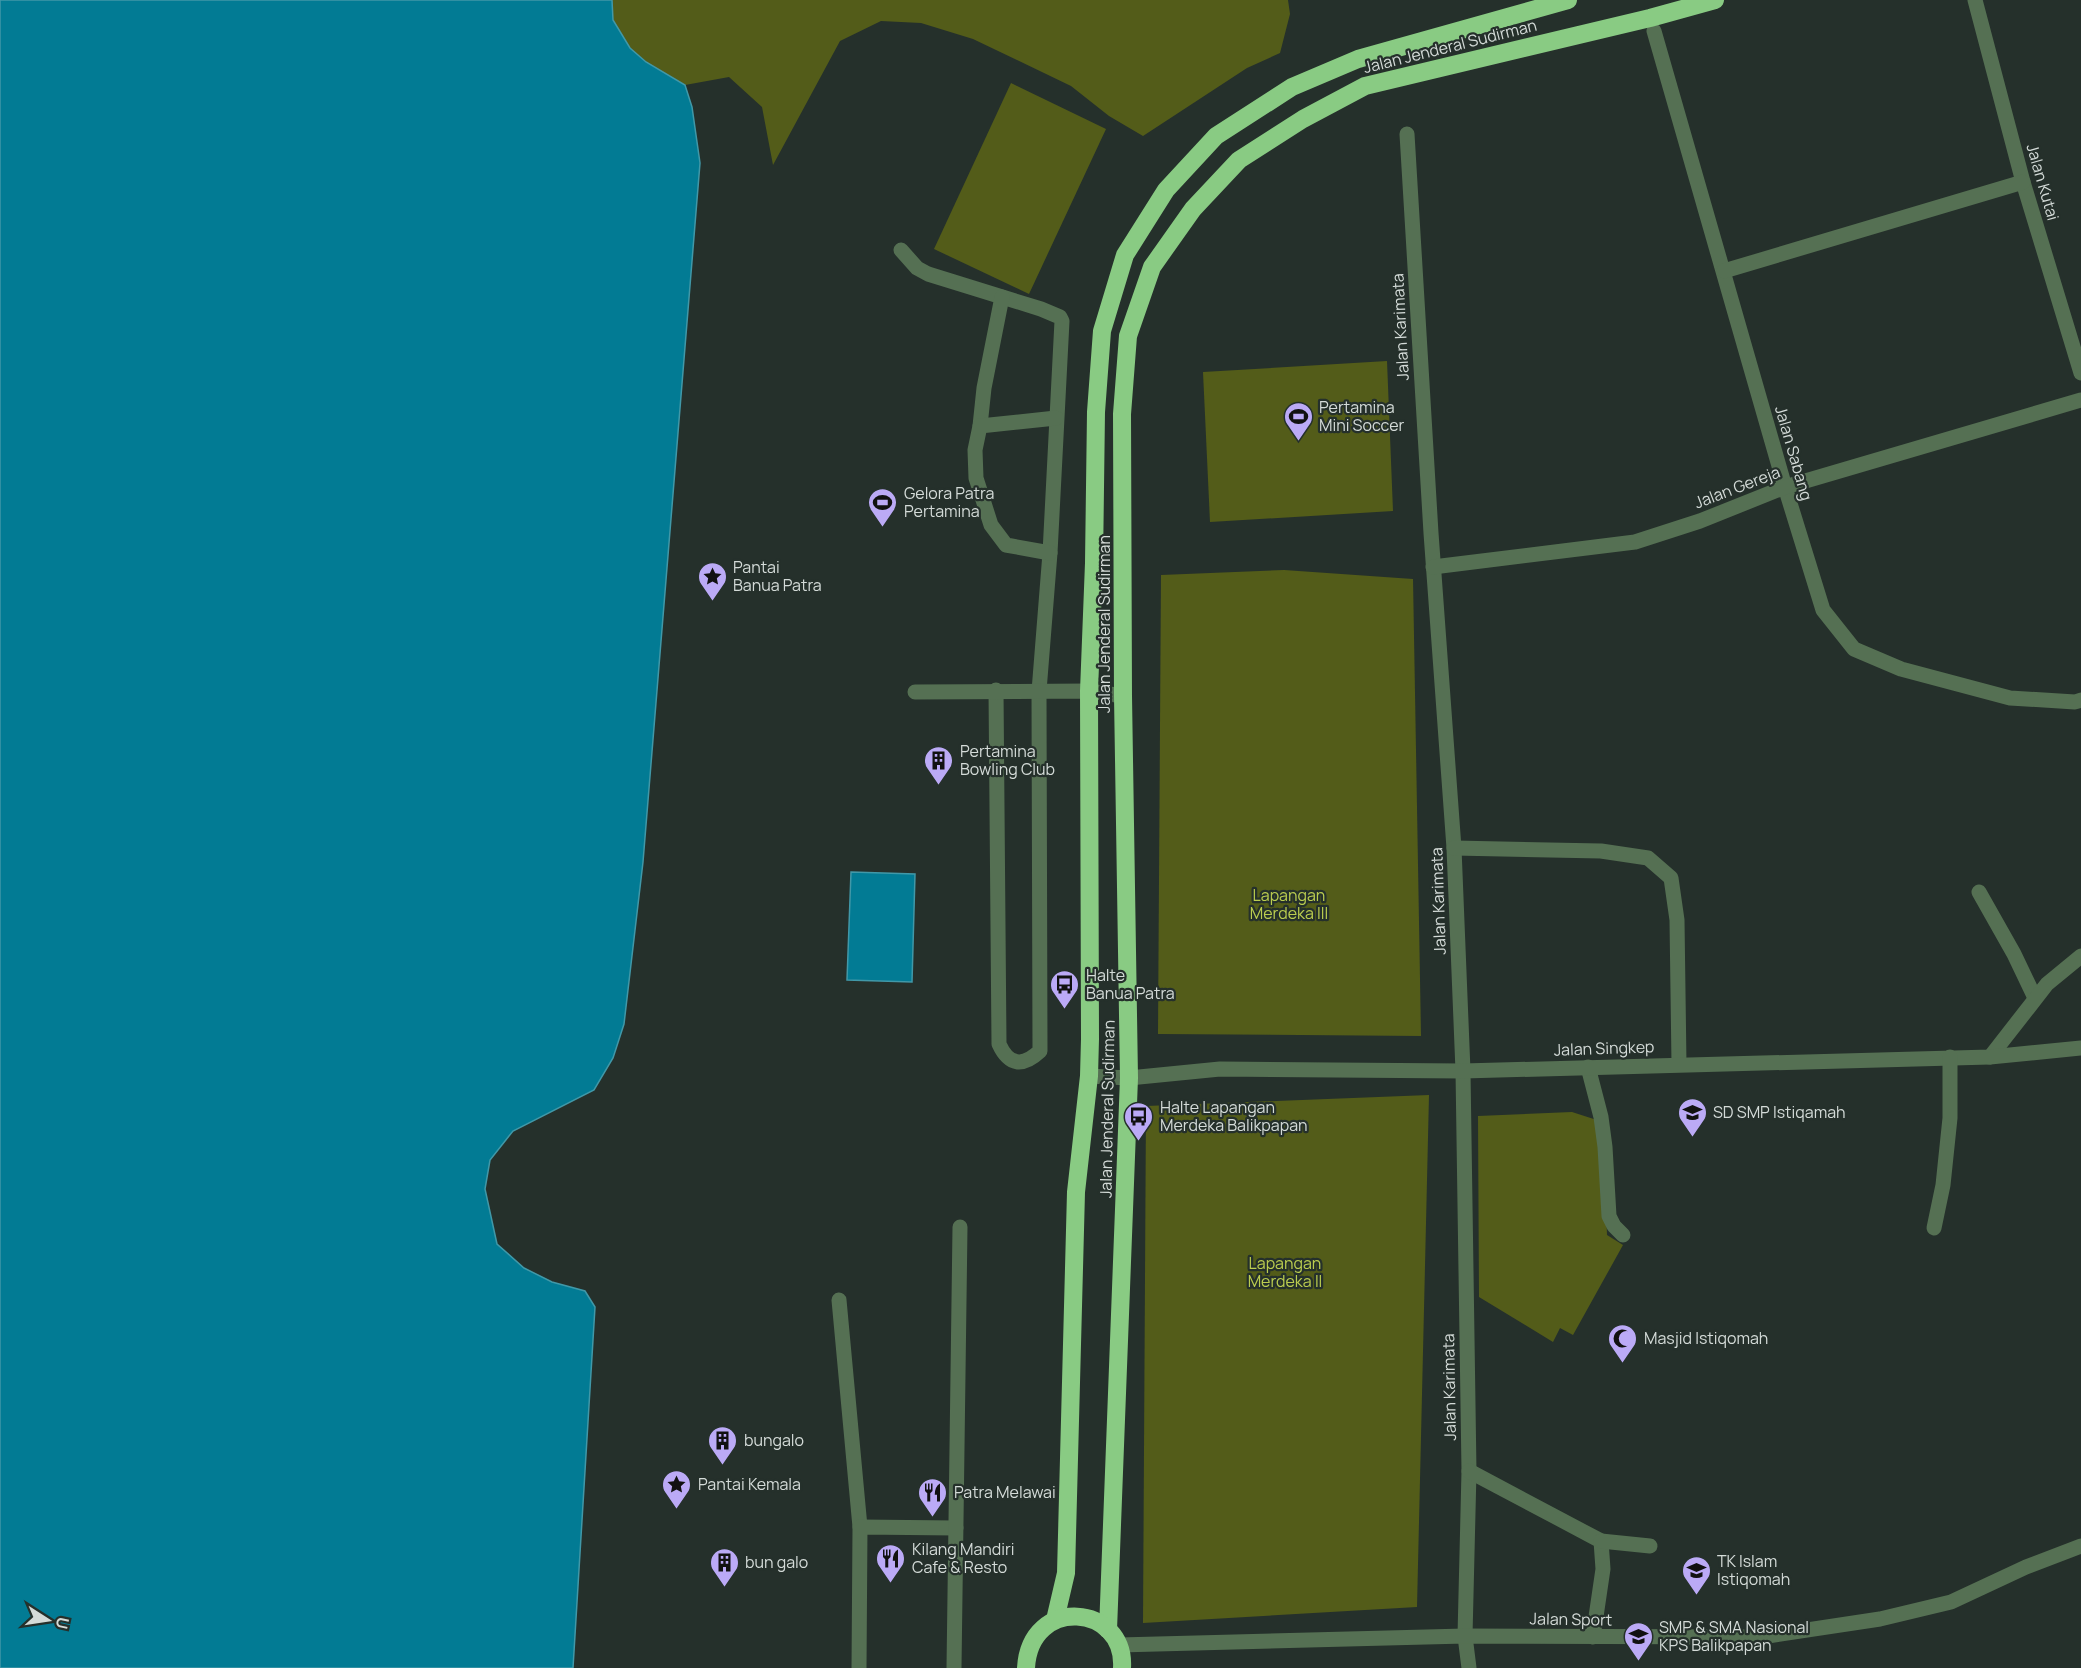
<svg xmlns="http://www.w3.org/2000/svg" width="2081" height="1668" viewBox="0 0 2081 1668" font-family="Manrope,sans-serif">
  <style>
    .green { fill: #535c19 }
    .water { fill: #027b94; stroke: #4198a8; stroke-width: 1.5 }
    .lines { fill: none; stroke-linecap: round; stroke-linejoin: round }
    .minor { stroke: #557053; stroke-width: 15 }
    .highway { stroke: #89cb83; stroke-width: 18 }
    .labels { text-anchor: middle; dominant-baseline: central; stroke-width: 4.5; stroke-linejoin: round; paint-order: stroke }
    .street-label { font-size: 16px; fill: #d4dbd8; stroke: #25302b }
    .poi-label { font-size: 16px; fill: #d4dbd8; stroke: #25302b; text-anchor: start }
    .park-label { font-size: 16px; fill: #bbcd4f; stroke: #25302b }
  </style>
  <rect width="100%" height="100%" fill="#25302b"/>
  <g class="green">
    <path d="M612 0H1288L1290 14 1280 53 1247 68 1143 136 1109 116 1071 86 973 39 921 23 881 21 840 41 773 165 762 107 729 77 685 85 646 62 630 48 613 20Z"/>
    <path d="M1011 83 1106 129 1029 294 934 249Z"/>
    <path d="M1387 361 1393 511 1210 522 1203 372Z"/>
    <path d="M1284 570 1413 579 1421 1036 1158 1034 1161 575Z"/>
    <path d="M1429 1095 1417 1607 1143 1623 1146 1106Z"/>
    <path d="M1572 1112 1603 1122 1607 1235 1623 1245 1573 1335 1560 1328 1553 1342 1479 1297 1478 1116Z"/>
  </g>
  <g class="water">
    <path d="M0 0H612L613 20 630 48 646 62 685 85 692 107 700 163 643 862 624 1024 613 1058 594 1090 513 1131 490 1160 485 1189 497 1244 524 1268 552 1282 585 1291 595 1307 573 1668H0Z"/>
    <path d="M851 872 915 874 912 982 847 980Z"/>
  </g>
  <g class="lines">
    <g class="minor">
      <path d="M1975 0 2023 182 2081 373"/>
      <path d="M1654 31 1785 487 1823 610 1854 649 1901 669 2010 698 2075 702 2081 700"/>
      <path d="M1407 134 1431 533 1454 848 1463 1071 1469 1471 1465 1636 1469 1668"/>
      <path d="M901 250 917 268 928 274 1041 309 1060 317 1062 321 1050 553 1039 691 1040 1051C1023 1067 1009 1066 999 1044L996 690"/>
      <path d="M1724 271 2023 182"/>
      <path d="M980 426 984 388 1002 297"/>
      <path d="M1050 553 1006 545 991 525 976 478 975 450 980 426 1056 418"/>
      <path d="M1433 567 1635 542 1700 521 1785 487 2081 400"/>
      <path d="M915 692 1089 691 1123 696"/>
      <path d="M1454 848 1601 851 1648 858 1671 878 1677 920 1679 1064"/>
      <path d="M1979 892 2014 954 2035 998"/>
      <path d="M1990 1057 2047 984 2081 956"/>
      <path d="M1588 1067 1601 1117 1605 1147 1609 1216 1614 1226 1623 1235"/>
      <path d="M1089 1076 1129 1078 1220 1069 1463 1071 1990 1057 2081 1048"/>
      <path d="M1934 1228 1943 1185 1950 1118V1057"/>
      <path d="M839 1300 860 1527"/>
      <path d="M1469 1471 1601 1541 1603 1569 1593 1637"/>
      <path d="M1601 1541 1650 1546"/>
      <path d="M1119 1645 1465 1636 1761 1637 1880 1619 1951 1602 2026 1567 2081 1546"/>
      <path d="M859 1668 860 1527 956 1528"/>
      <path d="M954 1668 960 1227"/>
    </g>
    <g class="highway">
      <path d="M1055 1620 1066 1573 1076 1192 1089 1076 1090 1039 1089 691 1094 563 1096 412 1102 331 1125 255 1166 190 1216 136 1292 87 1358 59 1568 0"/>
      <path d="M1108 1630 1129 1078 1123 696 1122 414 1128 336 1152 267 1193 209 1239 160 1303 119 1365 86 1650 18 1715 0"/>
      <path d="M1026 1668C1030 1595 1126 1604 1122 1668"/>
    </g>
  </g>
  <defs>
    <symbol id="stadium-pin" viewBox="-11 -11 22 30"><path d="M0 17L-7.5 6A9.5 9.5 0 1 1 7.5 6Z" fill="#bbaaf6" stroke="#25302b"/><path d="M0-5a6.5 5 0 1 0 0 10a6.5 5 0 1 0 0-10ZM-3.5-1.8h7v3.6h-7Z" fill="#111"/></symbol>
    <symbol id="sight-pin" viewBox="-11 -11 22 30"><path d="M0 17L-7.5 6A9.5 9.5 0 1 1 7.5 6Z" fill="#bbaaf6" stroke="#25302b"/><path d="M0-6L1.8-2.2L6-1.7L2.9 1.2L3.7 5.4L0 3.3L-3.7 5.4L-2.9 1.2L-6-1.7L-1.8-2.2Z" fill="#111"/></symbol>
    <symbol id="building-pin" viewBox="-11 -11 22 30"><path d="M0 17L-7.5 6A9.5 9.5 0 1 1 7.5 6Z" fill="#bbaaf6" stroke="#25302b"/><path d="M-4-6H4V6H1V3H-1V6H-4ZM-2.5-4.3h1.7v1.8h-1.7ZM.8-4.3h1.7v1.8H.8ZM-2.5-1h1.7V.8h-1.7ZM.8-1h1.7V.8H.8Z" fill="#111"/></symbol>
    <symbol id="bus-pin" viewBox="-11 -11 22 30"><path d="M0 17L-7.5 6A9.5 9.5 0 1 1 7.5 6Z" fill="#bbaaf6" stroke="#25302b"/><path d="M-5-6H5V4H4V6H2V4H-2V6H-4V4H-5ZM-3.5-4V0h7V-4ZM-3.5 1.2v1.5H-2V1.2ZM2 1.2v1.5H3.5V1.2Z" fill="#111"/></symbol>
    <symbol id="school-pin" viewBox="-11 -11 22 30"><path d="M0 17L-7.5 6A9.5 9.5 0 1 1 7.5 6Z" fill="#bbaaf6" stroke="#25302b"/><path d="M0-5L7-2L0 1L-7-2ZM-4 1L0 2.5L4 1V4Q0 6-4 4Z" fill="#111"/></symbol>
    <symbol id="mosque-pin" viewBox="-11 -11 22 30"><path d="M0 17L-7.5 6A9.5 9.5 0 1 1 7.5 6Z" fill="#bbaaf6" stroke="#25302b"/><path d="M3.5-4.9A6 6 0 1 0 3.5 4.9A5 5 0 1 1 3.5-4.9Z" fill="#111"/></symbol>
    <symbol id="restaurant-pin" viewBox="-11 -11 22 30"><path d="M0 17L-7.5 6A9.5 9.5 0 1 1 7.5 6Z" fill="#bbaaf6" stroke="#25302b"/><path d="M-5-6h1v4h1v-4h1v4h1v-4h1v5L-1.5 .5V6h-2V.5L-5-1ZM5-6V6H3V1.5H1.5Q1.5-4 5-6Z" fill="#111"/></symbol>
  </defs>
  <g fill-rule="evenodd">
    <use href="#stadium-pin" x="1282" y="400" width="33" height="45"/>
    <use href="#stadium-pin" x="866" y="486" width="33" height="45"/>
    <use href="#sight-pin" x="696" y="560" width="33" height="45"/>
    <use href="#building-pin" x="922" y="744" width="33" height="45"/>
    <use href="#bus-pin" x="1048" y="968" width="33" height="45"/>
    <use href="#school-pin" x="1676" y="1096" width="33" height="45"/>
    <use href="#bus-pin" x="1122" y="1100" width="33" height="45"/>
    <use href="#mosque-pin" x="1606" y="1322" width="33" height="45"/>
    <use href="#building-pin" x="706" y="1424" width="33" height="45"/>
    <use href="#sight-pin" x="660" y="1468" width="33" height="45"/>
    <use href="#restaurant-pin" x="916" y="1476" width="33" height="45"/>
    <use href="#restaurant-pin" x="874" y="1542" width="33" height="45"/>
    <use href="#building-pin" x="708" y="1546" width="33" height="45"/>
    <use href="#school-pin" x="1680" y="1554" width="33" height="45"/>
    <use href="#school-pin" x="1622" y="1620" width="33" height="45"/>
  </g>
  <g class="labels">
    <g class="street-label">
      <text transform="translate(1450 46) rotate(-14)">Jalan Jenderal Sudirman</text>
      <text transform="translate(2043 182) rotate(74)">Jalan Kutai</text>
      <text transform="translate(1400 327) rotate(-93)">Jalan Karimata</text>
      <text transform="translate(1794 453) rotate(74)">Jalan Sabang</text>
      <text transform="translate(1737 487) rotate(-21)">Jalan Gereja</text>
      <text transform="translate(1104 624) rotate(-90)">Jalan Jenderal Sudirman</text>
      <text transform="translate(1438 901) rotate(-92)">Jalan Karimata</text>
      <text transform="translate(1604 1048) rotate(-2)">Jalan Singkep</text>
      <text transform="translate(1107 1109) rotate(-89)">Jalan Jenderal Sudirman</text>
      <text transform="translate(1449 1387) rotate(-91)">Jalan Karimata</text>
      <text transform="translate(1571 1619) rotate(1)">Jalan Sport</text>
    </g>
    <g class="poi-label">
      <text x="1319" y="407">Pertamina<tspan x="1319" dy="18">Mini Soccer</tspan></text>
      <text x="904" y="493">Gelora Patra<tspan x="904" dy="18">Pertamina</tspan></text>
      <text x="733" y="567">Pantai<tspan x="733" dy="18">Banua Patra</tspan></text>
      <text x="960" y="751">Pertamina<tspan x="960" dy="18">Bowling Club</tspan></text>
      <text x="1086" y="975">Halte<tspan x="1086" dy="18">Banua Patra</tspan></text>
      <text x="1160" y="1107">Halte Lapangan<tspan x="1160" dy="18">Merdeka Balikpapan</tspan></text>
      <text x="1713" y="1112">SD SMP Istiqamah</text>
      <text x="1644" y="1338">Masjid Istiqomah</text>
      <text x="744" y="1440">bungalo</text>
      <text x="698" y="1484">Pantai Kemala</text>
      <text x="954" y="1492">Patra Melawai</text>
      <text x="912" y="1549">Kilang Mandiri<tspan x="912" dy="18">Cafe &amp; Resto</tspan></text>
      <text x="1717" y="1561">TK Islam<tspan x="1717" dy="18">Istiqomah</tspan></text>
      <text x="745" y="1562">bun galo</text>
      <text x="1659" y="1627">SMP &amp; SMA Nasional<tspan x="1659" dy="18">KPS Balikpapan</tspan></text>
    </g>
    <g class="park-label">
      <text x="1289" y="895">Lapangan<tspan x="1289" dy="18">Merdeka III</tspan></text>
      <text x="1285" y="1263">Lapangan<tspan x="1285" dy="18">Merdeka II</tspan></text>
    </g>
  </g>
  <g transform="translate(48 1620) rotate(102)" stroke="#25302b" stroke-width="4.5" paint-order="stroke">
  <path d="M0-4.5L10 22L0 15L-10 22Z" fill="#d4dbd8"/>
  <text y="-9" font-size="16" font-weight="bold" text-anchor="middle" fill="#d4dbd8">U</text>
  </g>
</svg>
